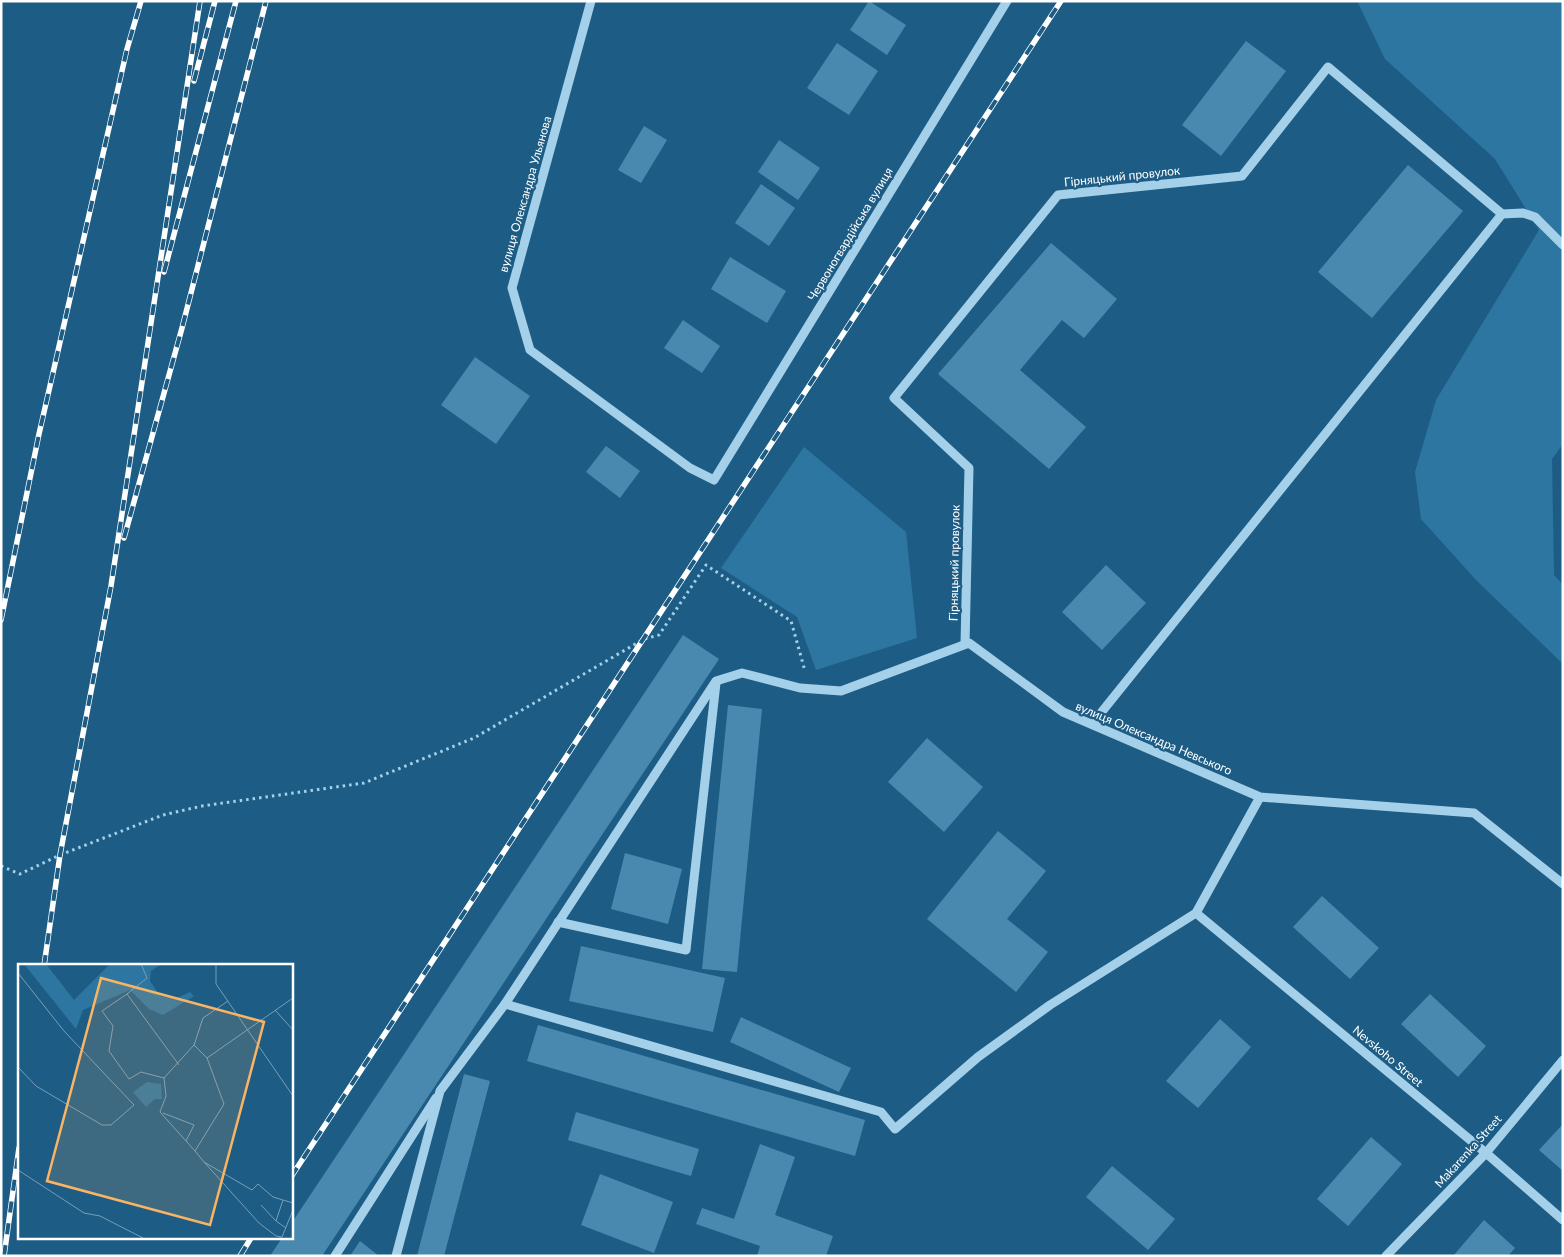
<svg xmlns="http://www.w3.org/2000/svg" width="1564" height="1257" viewBox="0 0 1564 1257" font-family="Lato,sans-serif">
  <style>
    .green { fill: #2d76a1 }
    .building { fill: #4a89af }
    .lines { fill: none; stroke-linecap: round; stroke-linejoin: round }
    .path { stroke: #a5d0ea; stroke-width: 3; stroke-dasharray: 2.5 4; stroke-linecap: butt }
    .minor { stroke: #a5d0ea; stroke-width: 9 }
    .rail-casing { stroke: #fff; stroke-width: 5.5 }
    .rail { stroke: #1d5d85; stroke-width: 4; stroke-dasharray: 11; stroke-linecap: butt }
    .labels { text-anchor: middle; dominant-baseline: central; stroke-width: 4.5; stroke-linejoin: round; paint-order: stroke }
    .street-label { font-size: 12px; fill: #fff; stroke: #1d5d85 }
    .inset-road { fill: none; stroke: #779eb6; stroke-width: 1 }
    .view { fill: #fab463; fill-opacity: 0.15; stroke: #fab463; stroke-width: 2.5 }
    .inset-edge { fill: none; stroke: #fff; stroke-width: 2.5 }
  </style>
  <rect width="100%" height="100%" fill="#1d5d85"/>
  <g class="green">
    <path d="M1357 1H1563V444L1552 459 1554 575 1563 585V664L1476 580 1421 519 1415 472 1436 400 1539 230 1495 159 1385 59Z"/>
    <path d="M804 447 906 532 917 638 816 670 797 617 721 568Z"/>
  </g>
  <g class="building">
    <path d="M869 1 906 25 887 55 850 30Z"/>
    <path d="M1246 41 1286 71 1221 156 1182 125Z"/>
    <path d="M837 43 878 71 849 115 807 88Z"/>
    <path d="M644 126 667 140 641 183 618 170Z"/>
    <path d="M779 140 820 168 798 200 758 172Z"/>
    <path d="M1408 165 1463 211 1372 318 1318 272Z"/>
    <path d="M761 184 795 208 769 246 735 223Z"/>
    <path d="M1051 243 1117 299 1084 338 1062 320 1020 370 1086 427 1049 469 938 374Z"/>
    <path d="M730 257 786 291 767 323 711 289Z"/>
    <path d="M683 320 720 346 702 373 664 348Z"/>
    <path d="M475 357 530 396 496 444 441 405Z"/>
    <path d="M606 446 640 471 620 498 586 472Z"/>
    <path d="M1106 565 1146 603 1102 650 1062 612Z"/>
    <path d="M683 635 719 659 322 1256H270L282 1238H291V1224Z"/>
    <path d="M728 705 762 709 737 972 702 969Z"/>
    <path d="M927 738 983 787 944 832 888 782Z"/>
    <path d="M998 831 1046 871 1007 919 1048 952 1016 992 927 919Z"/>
    <path d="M625 853 682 869 668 924 611 909Z"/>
    <path d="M1322 896 1379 948 1350 979 1293 927Z"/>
    <path d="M581 946 725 978 713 1032 569 1001Z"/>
    <path d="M1430 994 1486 1046 1458 1077 1401 1024Z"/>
    <path d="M741 1017 851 1068 839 1092 730 1042Z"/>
    <path d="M1220 1019 1251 1047 1198 1108 1166 1081Z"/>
    <path d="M538 1025 865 1120 855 1156 527 1061Z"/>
    <path d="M464 1074 490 1081 444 1256H417Z"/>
    <path d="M576 1112 699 1149 691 1176 568 1140Z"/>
    <path d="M1563 1124V1171L1539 1150Z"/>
    <path d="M1371 1137 1402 1164 1348 1226 1317 1199Z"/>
    <path d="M760 1144 795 1157 775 1215 833 1236 826 1256H757L760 1246 696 1224 702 1208 734 1219Z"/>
    <path d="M1112 1166 1175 1219 1148 1250 1086 1197Z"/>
    <path d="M600 1174 673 1202 654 1253 581 1225Z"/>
    <path d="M1484 1220 1515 1248 1508 1256H1453Z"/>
    <path d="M360 1241 379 1256H350Z"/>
  </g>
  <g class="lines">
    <path class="path" d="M1 866 20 874 60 855 163 815 202 806 364 783 474 738 644 639 659 635 706 565 791 621 805 671"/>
    <g class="minor">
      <path d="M591 1 512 288 530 350 690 468 714 480 1007 1"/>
      <path d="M1502 214 1523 213 1535 217 1563 245"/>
      <path d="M965 644 969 468 894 398 1058 195 1242 176 1328 67 1502 214 1092 724"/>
      <path d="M1260 797 1196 913 1050 1005 978 1057 895 1129 881 1112 505 1004 716 681 742 673 800 688 841 691 969 643 1063 712 1260 797 1474 813 1563 884"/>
      <path d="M1196 913 1486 1153 1563 1220"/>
      <path d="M558 922 686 950 716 683"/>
      <path d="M335 1256 436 1098"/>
      <path d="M396 1256 440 1091 505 1004"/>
      <path d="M1386 1256 1486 1153 1563 1060"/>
    </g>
    <defs>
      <g id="rail">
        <path d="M194 81 215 1"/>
        <path d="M164 272 236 1"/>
        <path d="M124 538 182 328 266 1"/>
        <path d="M1 620 39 434 127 49 141 1"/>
        <path d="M44 966 60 855 111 586 200 1"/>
        <path d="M291 1177 1061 1"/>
        <path d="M4 1256 19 1148"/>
        <path d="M240 1256 251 1238"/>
      </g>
    </defs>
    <use href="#rail" class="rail-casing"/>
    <use href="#rail" class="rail"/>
  </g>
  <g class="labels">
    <g class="street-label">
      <text transform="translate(1122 176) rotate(-6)">Гірняцький провулок</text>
      <text transform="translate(525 194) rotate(-74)">вулиця Олександра Ульянова</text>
      <text transform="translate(850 234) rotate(-59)">Червоногвардійська вулиця</text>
      <text transform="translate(954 563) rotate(-89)">Гірняцький провулок</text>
      <text transform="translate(1154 738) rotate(23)">вулиця Олександра Невського</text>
      <text transform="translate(1388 1056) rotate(40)">Nevskoho Street</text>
      <text transform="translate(1468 1151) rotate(-48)">Makarenka Street</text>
    </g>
  </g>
  <g transform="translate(18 964)">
    <rect width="275" height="275" fill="#1d5d85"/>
    <path d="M6 0H28L56 36 92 0H143L133 7 132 17 142 32 157 35 172 28 176 32 145 51 131 45 112 26 65 46 58 65ZM129 118 143 120 144 135H137L128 143 115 128Z" fill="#2d76a1"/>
    <path class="inset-road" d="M198 0V20L275 132M0 9 46 67 116 141 93 161H84L18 122 0 103M109 30 129 14 123 0M257 46 275 66M176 81 189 94 206 140 177 187 142 148 148 132 146 114 176 81 185 54 210 37M189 94 275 34M146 114 123 108 111 115 91 87 95 62 84 47 109 30 161 101M145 149 176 161 168 177M177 187 186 198 234 226 240 220 255 233 275 239M186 198 241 259 258 272 264 273 275 246M0 206 66 249 82 252 127 275M265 236 258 257 268 264M243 241 258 257"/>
    <path class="view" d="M83 14 246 58 192 261 29 217Z"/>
    <rect width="275" height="275" class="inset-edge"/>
  </g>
  <rect width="1564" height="1257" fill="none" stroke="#ffffff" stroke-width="5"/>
</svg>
